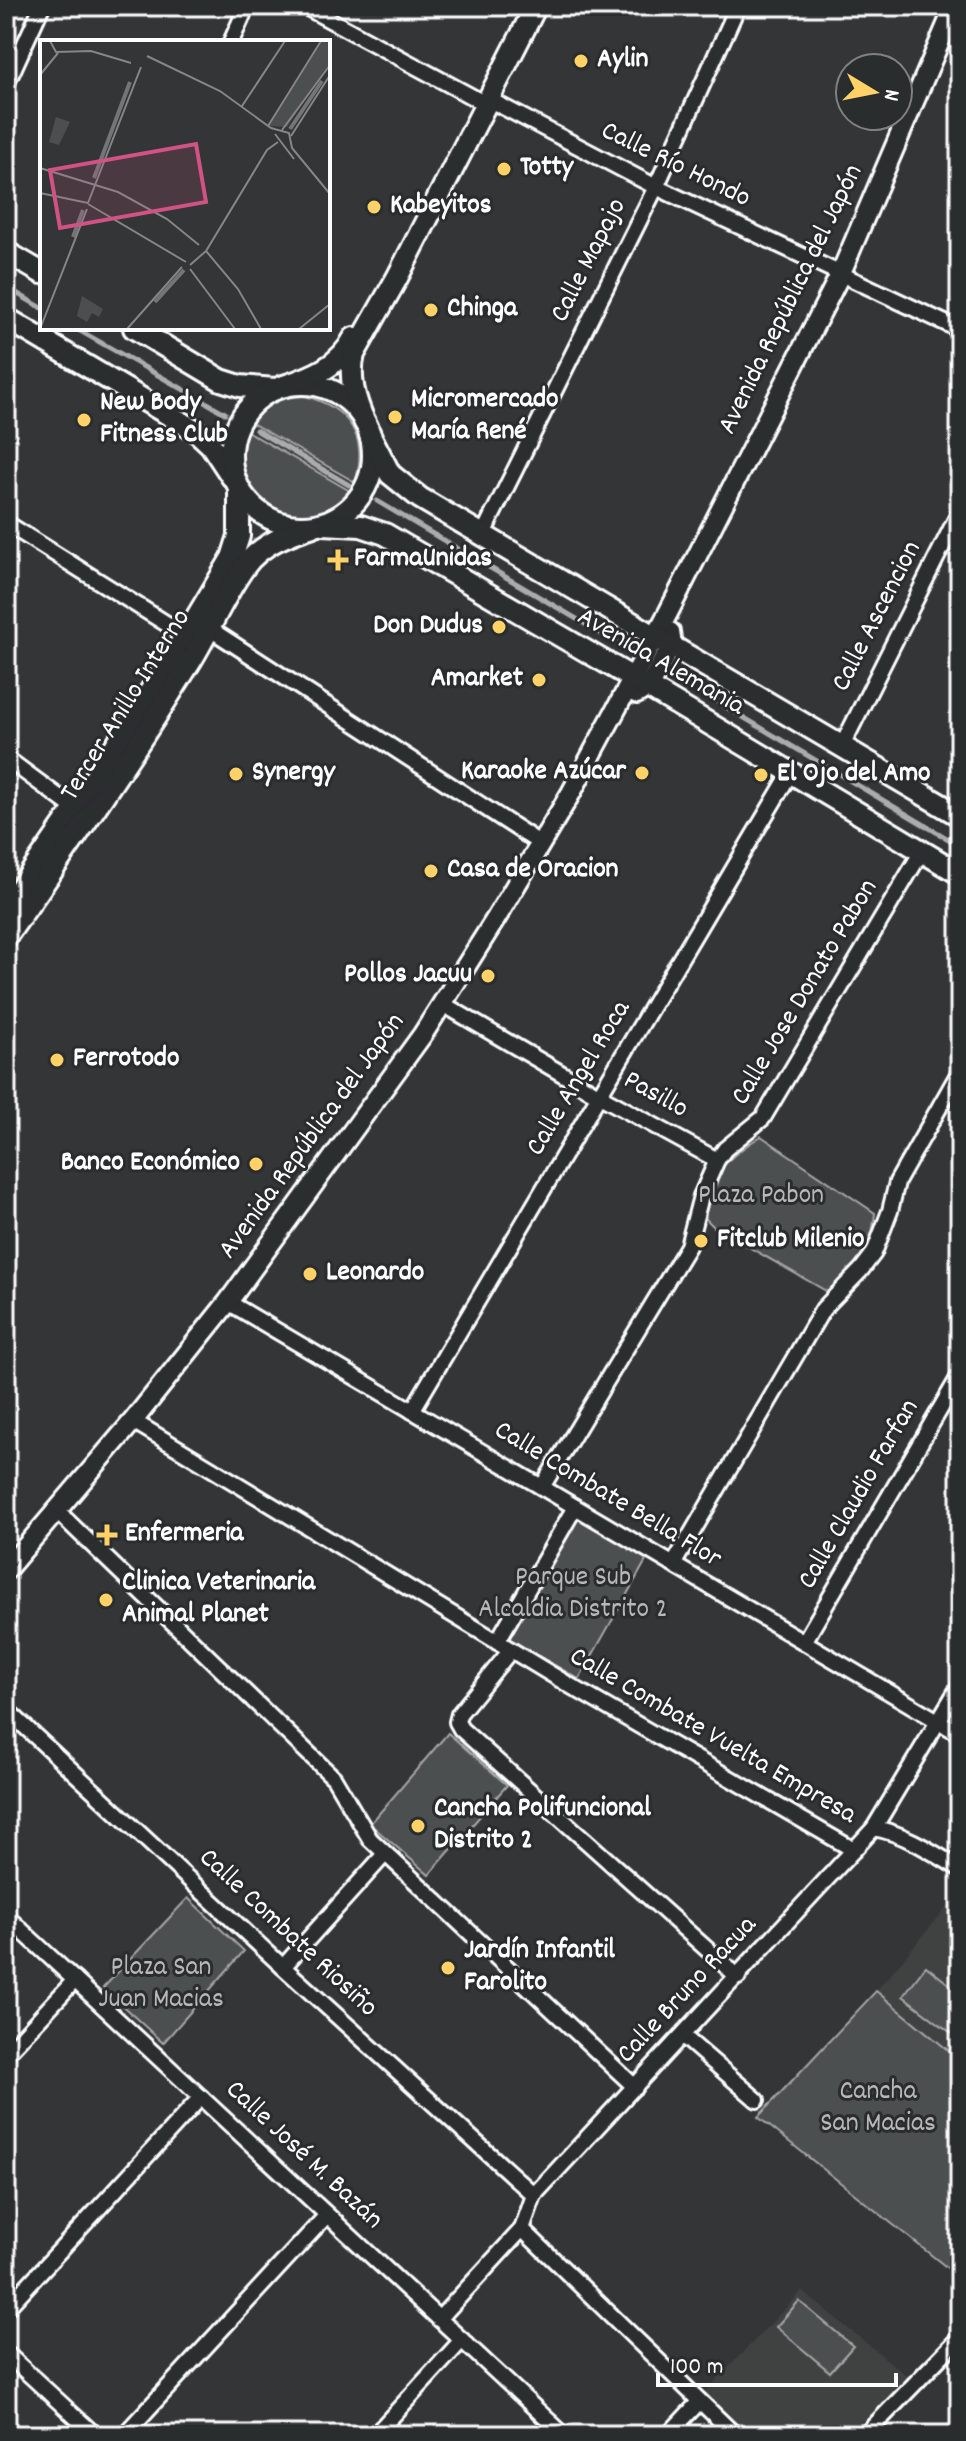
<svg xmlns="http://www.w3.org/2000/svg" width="966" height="2441" viewBox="0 0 966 2441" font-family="Dekko,sans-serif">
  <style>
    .built { fill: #404243 }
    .green { fill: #4c4f50; stroke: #a6a7a8; stroke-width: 2 }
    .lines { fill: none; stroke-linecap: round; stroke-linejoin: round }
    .stream { stroke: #abacad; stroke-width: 5 }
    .minor-casing { stroke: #fff; stroke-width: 20 }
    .tertiary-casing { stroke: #fff; stroke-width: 24 }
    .secondary-casing { stroke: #fff; stroke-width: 26 }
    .minor { stroke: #2a2d2e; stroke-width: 14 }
    .tertiary { stroke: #2a2d2e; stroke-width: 18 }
    .secondary { stroke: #2a2d2e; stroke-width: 20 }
    .poi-dot { fill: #ffd166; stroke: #2a2d2e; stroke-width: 3 }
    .labels { text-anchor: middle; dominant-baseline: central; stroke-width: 6; stroke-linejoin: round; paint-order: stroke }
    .poi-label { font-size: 28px; font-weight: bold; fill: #fff; stroke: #2a2d2e; text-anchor: start }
    .street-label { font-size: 28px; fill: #fff; stroke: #2a2d2e }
    .park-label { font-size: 28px; fill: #b7b9b9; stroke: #2a2d2e }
    .inset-river { fill: none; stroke: #737576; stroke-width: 4 }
    .inset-road { fill: none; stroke: #858686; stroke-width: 2 }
    .view { fill: #d15284; fill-opacity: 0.15; stroke: #d15284; stroke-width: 4 }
    .inset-edge { fill: none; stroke: #fff; stroke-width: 4 }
  </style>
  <rect width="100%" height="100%" fill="#333536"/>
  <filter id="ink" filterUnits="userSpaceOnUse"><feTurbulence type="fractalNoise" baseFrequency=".0125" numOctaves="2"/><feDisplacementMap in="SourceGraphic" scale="16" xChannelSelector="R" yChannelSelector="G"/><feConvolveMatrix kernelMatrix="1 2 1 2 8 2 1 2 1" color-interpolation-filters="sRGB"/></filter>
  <g filter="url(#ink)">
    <g class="built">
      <path d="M960 1892V2060L876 1991Z"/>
      <path d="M802 2291 912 2380 861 2435H746L703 2394Z"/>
    </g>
    <g class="green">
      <path d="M305 396C349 408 369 437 355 482L250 422C264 402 281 397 305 396Z"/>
      <path d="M245 430 350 491C302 548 214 498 245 430Z"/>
      <path d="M761 1136 875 1213C871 1253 860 1269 828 1292L715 1228 706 1219C698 1181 732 1154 761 1136Z"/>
      <path d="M566 1510 648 1557 579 1679 497 1632Z"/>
      <path d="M448 1733 507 1785 429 1875 370 1824Z"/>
      <path d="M188 1898 244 1951 163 2043 103 1988Z"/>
      <path d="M926 1966 960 1993V2027L954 2035 903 1996Z"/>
      <path d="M876 1991 960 2060V2278L758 2117Z"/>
      <path d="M799 2301 853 2346 830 2372 776 2327Z"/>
    </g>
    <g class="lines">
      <g class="stream">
        <path d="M6 287 42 308"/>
        <path d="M75 328 225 413"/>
        <path d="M256 430 349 485"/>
        <path d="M377 501 636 654"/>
        <path d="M667 672 960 846"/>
      </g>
      <defs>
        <g id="minor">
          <path d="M304 6 478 100"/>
          <path d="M231 42 247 6"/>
          <path d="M6 85 42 6"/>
          <path d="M488 99 656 187 960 330"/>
          <path d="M6 523 186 636"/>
          <path d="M482 536 656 187 738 6"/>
          <path d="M210 629 541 844"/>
          <path d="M842 746 960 511"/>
          <path d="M6 758 75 809"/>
          <path d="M443 1004 600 1096 717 1160"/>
          <path d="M228 1302 960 1734"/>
          <path d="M412 1411 791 772"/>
          <path d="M133 1421 569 1685 854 1850"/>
          <path d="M542 1487 688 1246 701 1196 717 1160 725 1149 763 1118 922 851"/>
          <path d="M58 1512 334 1778 370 1839 635 2087"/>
          <path d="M673 1565 823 1309 861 1270 874 1253 890 1211 897 1182 960 1071"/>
          <path d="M497 1642 575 1507"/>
          <path d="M804 1642 960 1375"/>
          <path d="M511 1650 459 1714 457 1722 461 1729 738 1977"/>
          <path d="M6 1709 283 1967 534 2195"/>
          <path d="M874 1828C906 1834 932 1852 960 1869"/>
          <path d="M6 1916 564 2435"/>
          <path d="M283 1967 385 1854"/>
          <path d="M683 2036 757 2100"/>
          <path d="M6 2054 75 1980"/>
          <path d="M522 2229 735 2435"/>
          <path d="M6 2309 201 2097"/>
          <path d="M439 2319 522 2229 534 2195 874 1828 960 1685"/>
          <path d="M6 2353 95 2435"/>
          <path d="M124 2435 327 2215"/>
          <path d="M375 2435 462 2340"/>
          <path d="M668 2435 699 2402"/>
          <path d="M865 2435 960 2337"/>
        </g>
        <g id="tertiary">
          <path d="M637 694 648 687 672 645 670 632"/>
          <path d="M6 1570 133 1421 228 1302 423 1034 495 920 571 793 668 613 840 275 955 6"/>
        </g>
        <g id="secondary">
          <path d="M6 252 42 273"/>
          <path d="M6 318 196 431 211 445 232 477"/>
          <path d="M134 328 221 380 240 386 275 389"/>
          <circle cx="302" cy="455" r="71"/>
          <path d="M284 386C312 377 340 366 354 338"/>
          <path d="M365 423C355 400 348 378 354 354L397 278 536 6"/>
          <path d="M370 435 390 474 420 498 960 816"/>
          <path d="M323 524 361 526 385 534 648 687 960 874"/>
          <path d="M6 909 75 809 180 645 232 558 239 536V490"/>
          <path d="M6 937C68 849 130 759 187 667 208 635 223 596 245 566 261 544 288 534 313 526"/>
        </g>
      </defs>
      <use href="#minor" class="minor-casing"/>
      <use href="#tertiary" class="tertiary-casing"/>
      <use href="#secondary" class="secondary-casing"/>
      <use href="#minor" class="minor"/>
      <use href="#tertiary" class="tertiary"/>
      <use href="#secondary" class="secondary"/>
    </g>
  </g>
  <g class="poi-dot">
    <circle cx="581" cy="61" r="8"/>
    <circle cx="504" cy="169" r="8"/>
    <circle cx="374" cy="207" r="8"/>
    <circle cx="431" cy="310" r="8"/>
    <circle cx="395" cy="417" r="8"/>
    <circle cx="84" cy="420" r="8"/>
    <path d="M334 548h8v8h8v8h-8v8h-8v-8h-8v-8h8z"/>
    <circle cx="499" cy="627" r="8"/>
    <circle cx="539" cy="680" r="8"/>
    <circle cx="642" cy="773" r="8"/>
    <circle cx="236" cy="774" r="8"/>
    <circle cx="761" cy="775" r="8"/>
    <circle cx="431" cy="871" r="8"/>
    <circle cx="488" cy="976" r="8"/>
    <circle cx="57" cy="1060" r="8"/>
    <circle cx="256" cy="1164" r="8"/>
    <circle cx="701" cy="1241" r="8"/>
    <circle cx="310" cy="1274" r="8"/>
    <path d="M103 1523h8v8h8v8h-8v8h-8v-8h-8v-8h8z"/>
    <circle cx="106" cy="1600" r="8"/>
    <circle cx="418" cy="1826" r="8"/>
    <circle cx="448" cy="1968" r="8"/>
  </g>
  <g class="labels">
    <g class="poi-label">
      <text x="597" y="61">Aylin</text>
      <text x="520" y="169">Totty</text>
      <text x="390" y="207">Kabeyitos</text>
      <text x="447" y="310">Chinga</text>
      <text x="411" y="401">Micromercado<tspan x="411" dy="32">María René</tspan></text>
      <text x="100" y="404">New Body<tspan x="100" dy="32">Fitness Club</tspan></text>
      <text x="354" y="560">FarmaUnidas</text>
      <text x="483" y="627" text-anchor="end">Don Dudus</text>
      <text x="523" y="680" text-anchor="end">Amarket</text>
      <text x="626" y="773" text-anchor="end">Karaoke Azúcar</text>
      <text x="252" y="774">Synergy</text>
      <text x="777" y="775">El Ojo del Amo</text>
      <text x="447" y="871">Casa de Oracion</text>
      <text x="472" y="976" text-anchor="end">Pollos Jacuu</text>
      <text x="73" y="1060">Ferrotodo</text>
      <text x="240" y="1164" text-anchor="end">Banco Económico</text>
      <text x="717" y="1241">Fitclub Milenio</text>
      <text x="326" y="1274">Leonardo</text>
      <text x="125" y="1535">Enfermeria</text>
      <text x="122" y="1584">Clinica Veterinaria<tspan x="122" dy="32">Animal Planet</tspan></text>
      <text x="434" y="1810">Cancha Polifuncional<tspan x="434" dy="32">Distrito 2</tspan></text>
      <text x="464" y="1952">Jardín Infantil<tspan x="464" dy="32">Farolito</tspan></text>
    </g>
    <g class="street-label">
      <text transform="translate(675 166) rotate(26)">Calle Río Hondo</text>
      <text transform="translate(590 261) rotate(-63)">Calle Mapajo</text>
      <text transform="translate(792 300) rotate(-64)">Avenida República del Japón</text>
      <text transform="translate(878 617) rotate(-63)">Calle Ascencion</text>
      <text transform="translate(660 663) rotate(30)">Avenida Alemania</text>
      <text transform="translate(127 706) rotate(-58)">Tercer Anillo Interno</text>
      <text transform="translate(806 993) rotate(-59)">Calle Jose Donato Pabon</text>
      <text transform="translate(580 1079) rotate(-59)">Calle Angel Roca</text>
      <text transform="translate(655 1096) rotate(29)">Pasillo</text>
      <text transform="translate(313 1137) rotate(-54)">Avenida República del Japón</text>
      <text transform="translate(860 1495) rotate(-60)">Calle Claudio Farfan</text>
      <text transform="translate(607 1496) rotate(31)">Calle Combate Bella Flor</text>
      <text transform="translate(712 1737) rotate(30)">Calle Combate Vuelta Empresa</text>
      <text transform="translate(287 1934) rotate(43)">Calle Combate Riosiño</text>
      <text transform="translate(688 1991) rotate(-47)">Calle Bruno Racua</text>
      <text transform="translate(303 2156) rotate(43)">Calle José M. Bazán</text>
    </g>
    <g class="park-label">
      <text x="761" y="1197">Plaza Pabon</text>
      <text x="573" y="1579">Parque Sub<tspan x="573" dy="32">Alcaldia Distrito 2</tspan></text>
      <text x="161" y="1969">Plaza San<tspan x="161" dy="32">Juan Macias</tspan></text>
      <text x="878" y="2093">Cancha<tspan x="878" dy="32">San Macias</tspan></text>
    </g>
  </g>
  <g transform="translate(40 40)">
    <rect width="290" height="290" fill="#333536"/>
    <path d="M282 1H290V23L247 87 229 86ZM16 77 30 82 19 105 9 102ZM42 256 63 269 59 277 52 273 47 282 37 276Z" fill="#4c4f50"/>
    <path class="inset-river" d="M250 89 282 41M54 138 90 42M33 197 43 170M115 262 144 230"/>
    <path class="inset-road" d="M10 1 16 12 51 11 91 23M107 16 180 51 231 88 249 93 252 108 290 154M0 35 18 13M202 66 245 1M228 86 281 1M242 90 290 25M235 94 254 119M251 96 290 35M0 128 78 152 127 179 159 205M0 153 48 163M48 163 101 27M48 164 146 222M166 211 198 249 221 289M150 225 166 211 227 110 238 102M150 229 195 289M0 289 47 169M87 289 142 227M259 289 290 264"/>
    <path class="view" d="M156 104 166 162 20 188 10 130Z"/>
    <rect width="290" height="290" class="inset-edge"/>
  </g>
  <rect width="966" height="2441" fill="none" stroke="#2a2d2e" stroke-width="32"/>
  <rect x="16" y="16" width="934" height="2409" fill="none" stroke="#fff" stroke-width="3" filter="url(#ink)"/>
  <g transform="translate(874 92) rotate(100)"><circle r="38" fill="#2a2d2e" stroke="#7f8182" stroke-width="2"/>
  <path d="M0-6L14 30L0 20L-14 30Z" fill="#ffd166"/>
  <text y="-12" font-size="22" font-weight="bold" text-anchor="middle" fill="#ffffff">N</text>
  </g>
  <path d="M658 2373v12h238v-12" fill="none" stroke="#ffffff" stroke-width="4"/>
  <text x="670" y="2373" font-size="24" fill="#ffffff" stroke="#2a2d2e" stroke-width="6" paint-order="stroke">100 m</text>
</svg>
